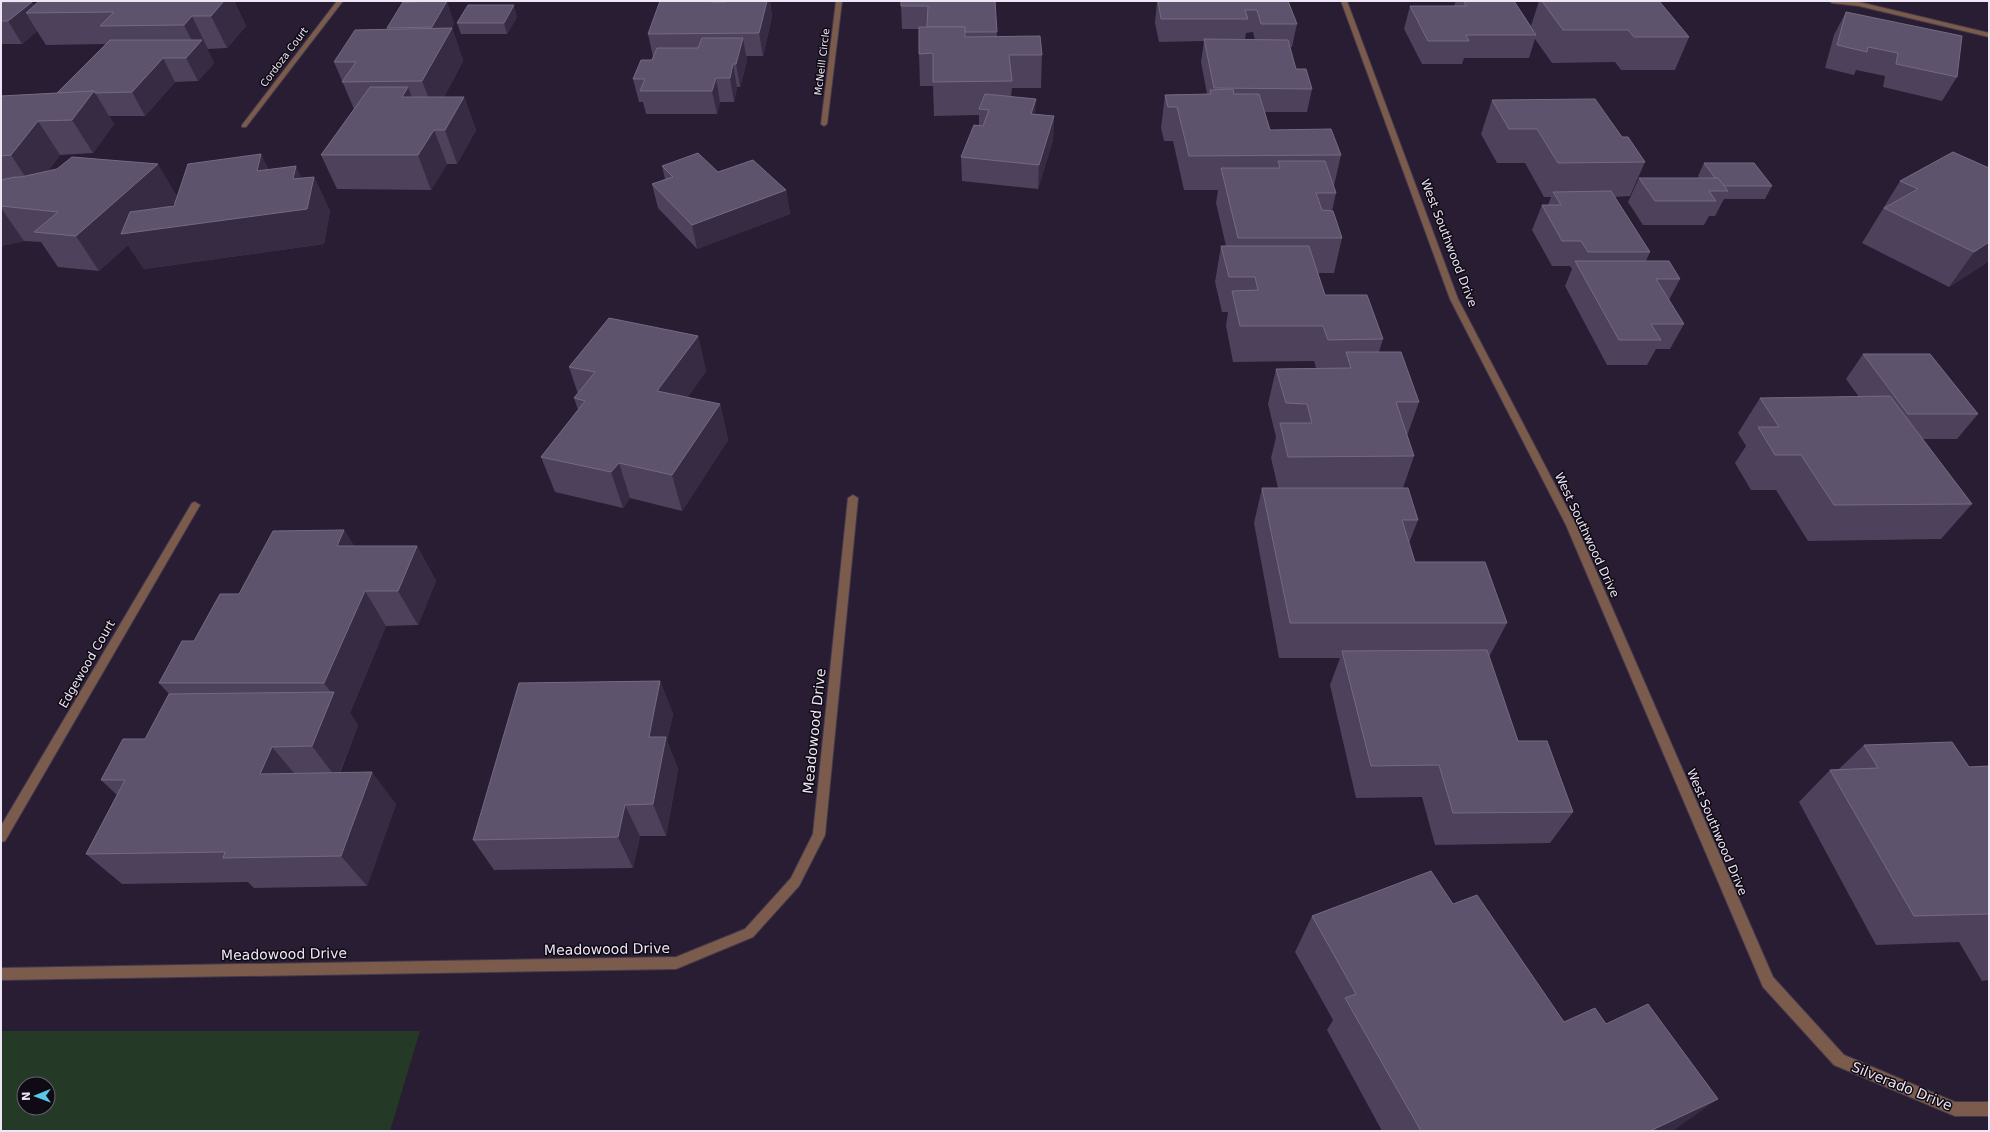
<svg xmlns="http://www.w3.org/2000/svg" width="1990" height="1132" viewBox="0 0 1990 1132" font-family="'DejaVu Sans',sans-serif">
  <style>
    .green { fill: #243926; fill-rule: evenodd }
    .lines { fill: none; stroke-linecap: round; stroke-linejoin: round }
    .street-casing { stroke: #44394d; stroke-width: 2 }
    .street { fill: #7b5b4c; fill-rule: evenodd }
    .wall { fill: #4d415c; fill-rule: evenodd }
    .shaded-wall { fill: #372b44 }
    .building { fill: #5e536c; stroke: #756a82 }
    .labels { text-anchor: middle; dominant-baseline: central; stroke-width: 3; stroke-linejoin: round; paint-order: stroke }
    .far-street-label { font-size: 10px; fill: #ede6f5; stroke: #0f0a13 }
    .street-label { font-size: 12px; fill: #ede6f5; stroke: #0f0a13 }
    .near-street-label { font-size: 14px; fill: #ede6f5; stroke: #0f0a13 }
  </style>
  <rect width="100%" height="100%" fill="#281d32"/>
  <path class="green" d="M1 1031H420L390 1131H1ZM24 1084H48V1108H24Z"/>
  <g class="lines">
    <defs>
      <g id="street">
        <path d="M337 1H343L246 127H242V125Z"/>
        <path d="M836 1H842L827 124 824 126 821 124Z"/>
        <path d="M1341 1H1347L1458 299 1576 525 1773 977 1844 1055 1955 1102H1989V1116H1955L1834 1065 1763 987 1566 525 1450 299Z"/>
        <path d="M1829 1 1859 2 1989 33V37L1859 6 1832 3Z"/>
        <path d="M853 495 858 498 825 835 799 886 753 937 676 969 1 980V968L676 957 745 929 791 878 813 834 848 498Z"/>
        <path d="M195 502 200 505 5 841 1 842V826L192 503Z"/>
      </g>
    </defs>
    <use href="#street" class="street-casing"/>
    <use href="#street" class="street"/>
  </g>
  <g class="wall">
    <path d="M39 1H234L246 26 227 48 208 49H207L214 63 198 81 175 82 145 116H109L114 124 93 153 60 155 48 171 177 196 269 170 302 178 314 177 330 211 324 244 144 269 128 245 99 271 58 267 41 242 24 241 1 246V96L57 93 106 44 46 45 37 31 22 44H1V2H32L34 6ZM176 201 174 206H169L171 205Z"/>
    <path d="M715 1V2H726V1H770L772 17 763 56H746L747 61 740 87H737L734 102H720L717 114H646L643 102H639L633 79 652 60 653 57 648 34Z"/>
    <path d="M995 1 997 37 1042 55 1041 88H1012L1011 97 1035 114 1054 116 1053 140 1038 189 962 181 961 157 979 125V115L934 116 933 86H920L919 54V29H902L901 6Z"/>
    <path d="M1157 1H1288L1297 24 1292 47H1290L1296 69 1312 89 1307 112H1265L1270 130 1341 155 1334 186 1336 193 1332 211 1342 238 1334 273H1318L1325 295 1383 339 1379 352 1419 402 1407 436 1414 456 1403 488 1418 520 1409 543 1415 562 1507 623 1489 657 1518 741 1573 812 1550 843 1435 845 1422 797 1356 798 1330 685 1340 658H1279L1254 523 1262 488H1278L1271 458 1276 437 1268 404 1276 369 1316 368 1314 361 1233 362 1226 326 1228 312H1222L1215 282 1221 246H1226L1216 203 1218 190H1184L1173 141H1164L1161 128 1165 95 1207 94 1201 62 1204 41 1159 42 1155 23ZM1253 32 1255 40H1245L1246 33Z"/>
    <path d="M1456 1H1514L1531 26 1539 1H1659L1689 37 1675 70H1621L1615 62 1552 63 1535 39 1529 58H1464L1462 64H1422L1404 29 1410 6H1454Z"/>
    <path d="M1846 12 1957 77 1942 101 1883 87 1885 76 1856 70 1854 75 1825 68 1834 35Z"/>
    <path d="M517 17 507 34H461L457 23Z"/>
    <path d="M454 23 452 28 463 61 444 97H464L476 130 457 164H447L431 190 337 189 321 155 354 109 334 62 387 29V28Z"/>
    <path d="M1492 100 1622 137 1645 162 1630 196 1614 197 1650 252 1646 261 1680 279 1669 300 1684 324 1670 349H1656L1647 365H1607L1565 286 1572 269 1570 266H1552L1532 230 1542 205H1548L1551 197H1544L1525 163H1497L1481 134Z"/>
    <path d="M1704 163 1772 186 1765 199H1724L1715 216H1709L1704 225H1643L1628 202 1639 178H1699L1698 176Z"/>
    <path d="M662 166 786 190 790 214 697 249 658 208 652 184 665 179Z"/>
    <path d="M1989 168V261L1949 287 1862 243 1900 181Z"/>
    <path d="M698 336 706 371 687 398 720 404 728 440 682 511 630 498 623 508 555 492 541 457 578 410 574 398 578 394 569 367Z"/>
    <path d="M1863 354 1978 414 1957 439H1922L1972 504 1941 539 1808 541 1776 490H1751L1735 463 1746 446 1738 433 1760 398 1859 397 1846 379Z"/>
    <path d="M344 530 354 546H417L436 581 418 625 386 626 350 713 358 725 340 773 396 804 367 886 254 888 248 882 122 884 86 854 117 795 101 780 145 739 169 694 159 683 194 641 239 594Z"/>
    <path d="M660 681 673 714 667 741 678 769 666 836H640L633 868 494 870 473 840Z"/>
    <path d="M1864 745 1969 767 1989 766V980L1982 981 1959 942 1876 945 1799 802 1830 770 1839 769Z"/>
    <path d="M1312 916 1564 1022 1677 1128 1671 1131H1382L1327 1030 1333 1020 1295 952Z"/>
  </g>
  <g class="shaded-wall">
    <path d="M224 1H234L246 26 227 48 211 16Z"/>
    <path d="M447 1 454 23 447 37 452 28 463 61 435 114 422 81 440 49 432 27Z"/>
    <path d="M767 1H770L772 17 763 56 759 33Z"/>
    <path d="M32 2 38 13H26L37 31 22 44 8 21Z"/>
    <path d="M514 5 517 17 507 34 504 23Z"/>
    <path d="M192 16 208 49H207L214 63 198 81 186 58 195 47 184 25Z"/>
    <path d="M743 38 747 61 740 87 736 64Z"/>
    <path d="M163 58 175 82 145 116 132 92Z"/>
    <path d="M733 64 737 87 734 102 730 78Z"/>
    <path d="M716 78 720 102 717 114 712 91Z"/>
    <path d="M408 87 421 121 402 97Z"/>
    <path d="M94 91 114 124 93 153 72 120Z"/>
    <path d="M464 97 476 130 457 164 445 130Z"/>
    <path d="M1036 99 1035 123 1031 114Z"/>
    <path d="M1054 116 1053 140 1038 189 1039 165Z"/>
    <path d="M38 121 60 155 34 190 11 155Z"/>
    <path d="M434 130 447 164 431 190 418 155Z"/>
    <path d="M261 154 279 189 257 171Z"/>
    <path d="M158 164 178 198 142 232 293 179 296 166 310 195 314 177 330 211 324 244 144 269 128 245 99 271 76 236Z"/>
    <path d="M786 190 790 214 697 249 692 225Z"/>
    <path d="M1 208 24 241 1 246Z"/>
    <path d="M1989 242V261L1949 287 1974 252Z"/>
    <path d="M698 336 706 371 667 427 657 391Z"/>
    <path d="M720 404 728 440 682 511 672 475Z"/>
    <path d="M619 463 630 498 623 508 611 472Z"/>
    <path d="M344 530 366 565 337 546Z"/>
    <path d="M417 546 436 581 418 625 398 591Z"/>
    <path d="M365 591 386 626 350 713 358 725 337 779 312 746 333 695 324 683Z"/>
    <path d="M660 681 673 714 667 741 678 769 666 836 653 804 649 737Z"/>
    <path d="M272 747 299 779 260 774Z"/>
    <path d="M372 772 396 804 367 886 341 856Z"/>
    <path d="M625 805 640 836 633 868 618 837Z"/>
    <path d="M1718 1099 1677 1128 1671 1131H1650Z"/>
  </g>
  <g class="building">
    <path d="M39 1H224L211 16H192L184 25 100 26 114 12 26 13Z"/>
    <path d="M447 1 432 27 387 28 403 2Z"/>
    <path d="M660 1H711V2H726V1H767L759 33 648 34Z"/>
    <path d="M901 1H995L997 32H965V27H927L928 6H901Z"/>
    <path d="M1158 1H1288L1297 24H1261L1257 10H1245L1248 19H1161Z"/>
    <path d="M1464 1H1514L1536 35H1466L1469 41H1428L1410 6H1466Z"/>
    <path d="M1542 1H1659L1689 37H1634L1628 30H1563Z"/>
    <path d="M1 2H32L8 21H1Z"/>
    <path d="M468 5H514L504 23H457Z"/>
    <path d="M1846 12 1962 36 1957 77 1896 64 1898 53 1868 47 1867 52 1837 45Z"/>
    <path d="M919 27H965V37L1040 36 1042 55H1009L1012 81 933 82V53L919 54Z"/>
    <path d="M452 28 422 81 342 82 356 62H334L355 30Z"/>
    <path d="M702 38H743L736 64H733L730 78H716L712 91H640L645 79H633L641 60H652L657 48H698Z"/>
    <path d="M1204 39 1288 40 1296 69H1306L1312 89 1214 88Z"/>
    <path d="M110 40H202L186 58H163L132 92 95 93 94 91 57 93Z"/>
    <path d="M370 87H408L402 97H464L445 130H434L418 155H321Z"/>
    <path d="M1233 89 1234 94H1259L1270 130 1331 129 1341 155 1189 156 1177 107H1168L1165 95 1211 94 1210 90Z"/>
    <path d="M94 91 72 120 38 121 11 155 1 156V96Z"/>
    <path d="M985 94 1036 99 1031 114 1054 116 1039 165 961 157 974 125 983 126 989 110 979 109Z"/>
    <path d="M1595 99 1622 137H1628L1645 162 1558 163 1537 129H1509L1492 100Z"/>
    <path d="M1953 152 1989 168V242L1974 252 1884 208 1918 189 1900 181Z"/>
    <path d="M698 153 718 172 753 160 786 190 692 225 652 184 673 177 662 166Z"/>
    <path d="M261 154 257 171 296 166 293 179 314 177 307 209 121 234 130 212 174 206 188 164Z"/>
    <path d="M72 157 158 164 76 236 34 232 58 212 1 206V180L15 177H21L57 169Z"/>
    <path d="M1278 161H1325L1336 193H1316L1322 210 1333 211 1342 238H1238L1221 168H1280Z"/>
    <path d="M1704 163H1754L1772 186H1724L1718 178H1715Z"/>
    <path d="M1639 178H1718L1728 191H1709L1716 201H1655Z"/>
    <path d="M1611 191 1650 252H1588L1581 241H1562L1542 205H1561L1553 192Z"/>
    <path d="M1221 246H1309L1325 295H1367L1383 339 1328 340 1323 326H1240L1232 291 1258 290 1255 277H1229Z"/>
    <path d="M1575 261H1669L1680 279H1656L1684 324H1651L1661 340H1619Z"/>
    <path d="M609 318 698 336 657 391 720 404 672 475 619 463 611 472 541 457 585 401 574 398 595 372 569 367Z"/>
    <path d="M1346 352H1401L1419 402H1396L1414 456 1288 457 1280 423H1312L1307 404 1286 403 1276 369 1351 368Z"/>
    <path d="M1863 354H1930L1978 414H1908Z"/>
    <path d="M1890 396 1972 504 1834 505 1801 455H1775L1758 427H1779L1760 398Z"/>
    <path d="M1262 488H1408L1418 520H1402L1415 562H1485L1507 623H1290Z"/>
    <path d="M344 530 337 546H417L398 591H365L324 683H159L182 641H194L220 594H239L273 531Z"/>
    <path d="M1487 650 1518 741H1547L1573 812 1453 813 1439 765 1371 766 1342 651Z"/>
    <path d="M660 681 649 737H666L653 804 625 805 618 837 473 840 519 683Z"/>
    <path d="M334 692 312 746 272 747 260 774 372 772 341 856 223 858 225 852 86 854 125 780H101L123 739H145L169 694Z"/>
    <path d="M1952 742 1969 767 1989 766V914L1914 916 1830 770 1878 768 1864 745Z"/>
    <path d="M1431 871 1453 904 1477 895 1564 1022 1595 1008 1606 1024 1648 1004 1718 1099 1650 1131H1421L1345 998 1356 994 1312 916Z"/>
  </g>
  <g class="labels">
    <g class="far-street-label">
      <text transform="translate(284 57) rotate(-53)">Cordoza Court</text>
      <text transform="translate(822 62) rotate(-83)">McNeill Circle</text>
    </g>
    <g class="street-label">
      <text transform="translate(1449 243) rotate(69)">West Southwood Drive</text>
      <text transform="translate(1587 535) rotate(65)">West Southwood Drive</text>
      <text transform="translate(87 664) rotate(-60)">Edgewood Court</text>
      <text transform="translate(1717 832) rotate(67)">West Southwood Drive</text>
    </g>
    <g class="near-street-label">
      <text transform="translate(814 731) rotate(-84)">Meadowood Drive</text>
      <text transform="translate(607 949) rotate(-1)">Meadowood Drive</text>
      <text transform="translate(284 954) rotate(-1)">Meadowood Drive</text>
      <text transform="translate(1902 1086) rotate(22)">Silverado Drive</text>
    </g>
  </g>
  <rect width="1990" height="1132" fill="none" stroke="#ede6f5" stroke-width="4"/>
  <g transform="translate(36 1096) rotate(269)"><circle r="19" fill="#0f0a13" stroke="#68626d"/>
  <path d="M0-3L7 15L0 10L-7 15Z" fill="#5ac8e6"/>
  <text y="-6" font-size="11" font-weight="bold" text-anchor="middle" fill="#ede6f5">N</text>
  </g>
</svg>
